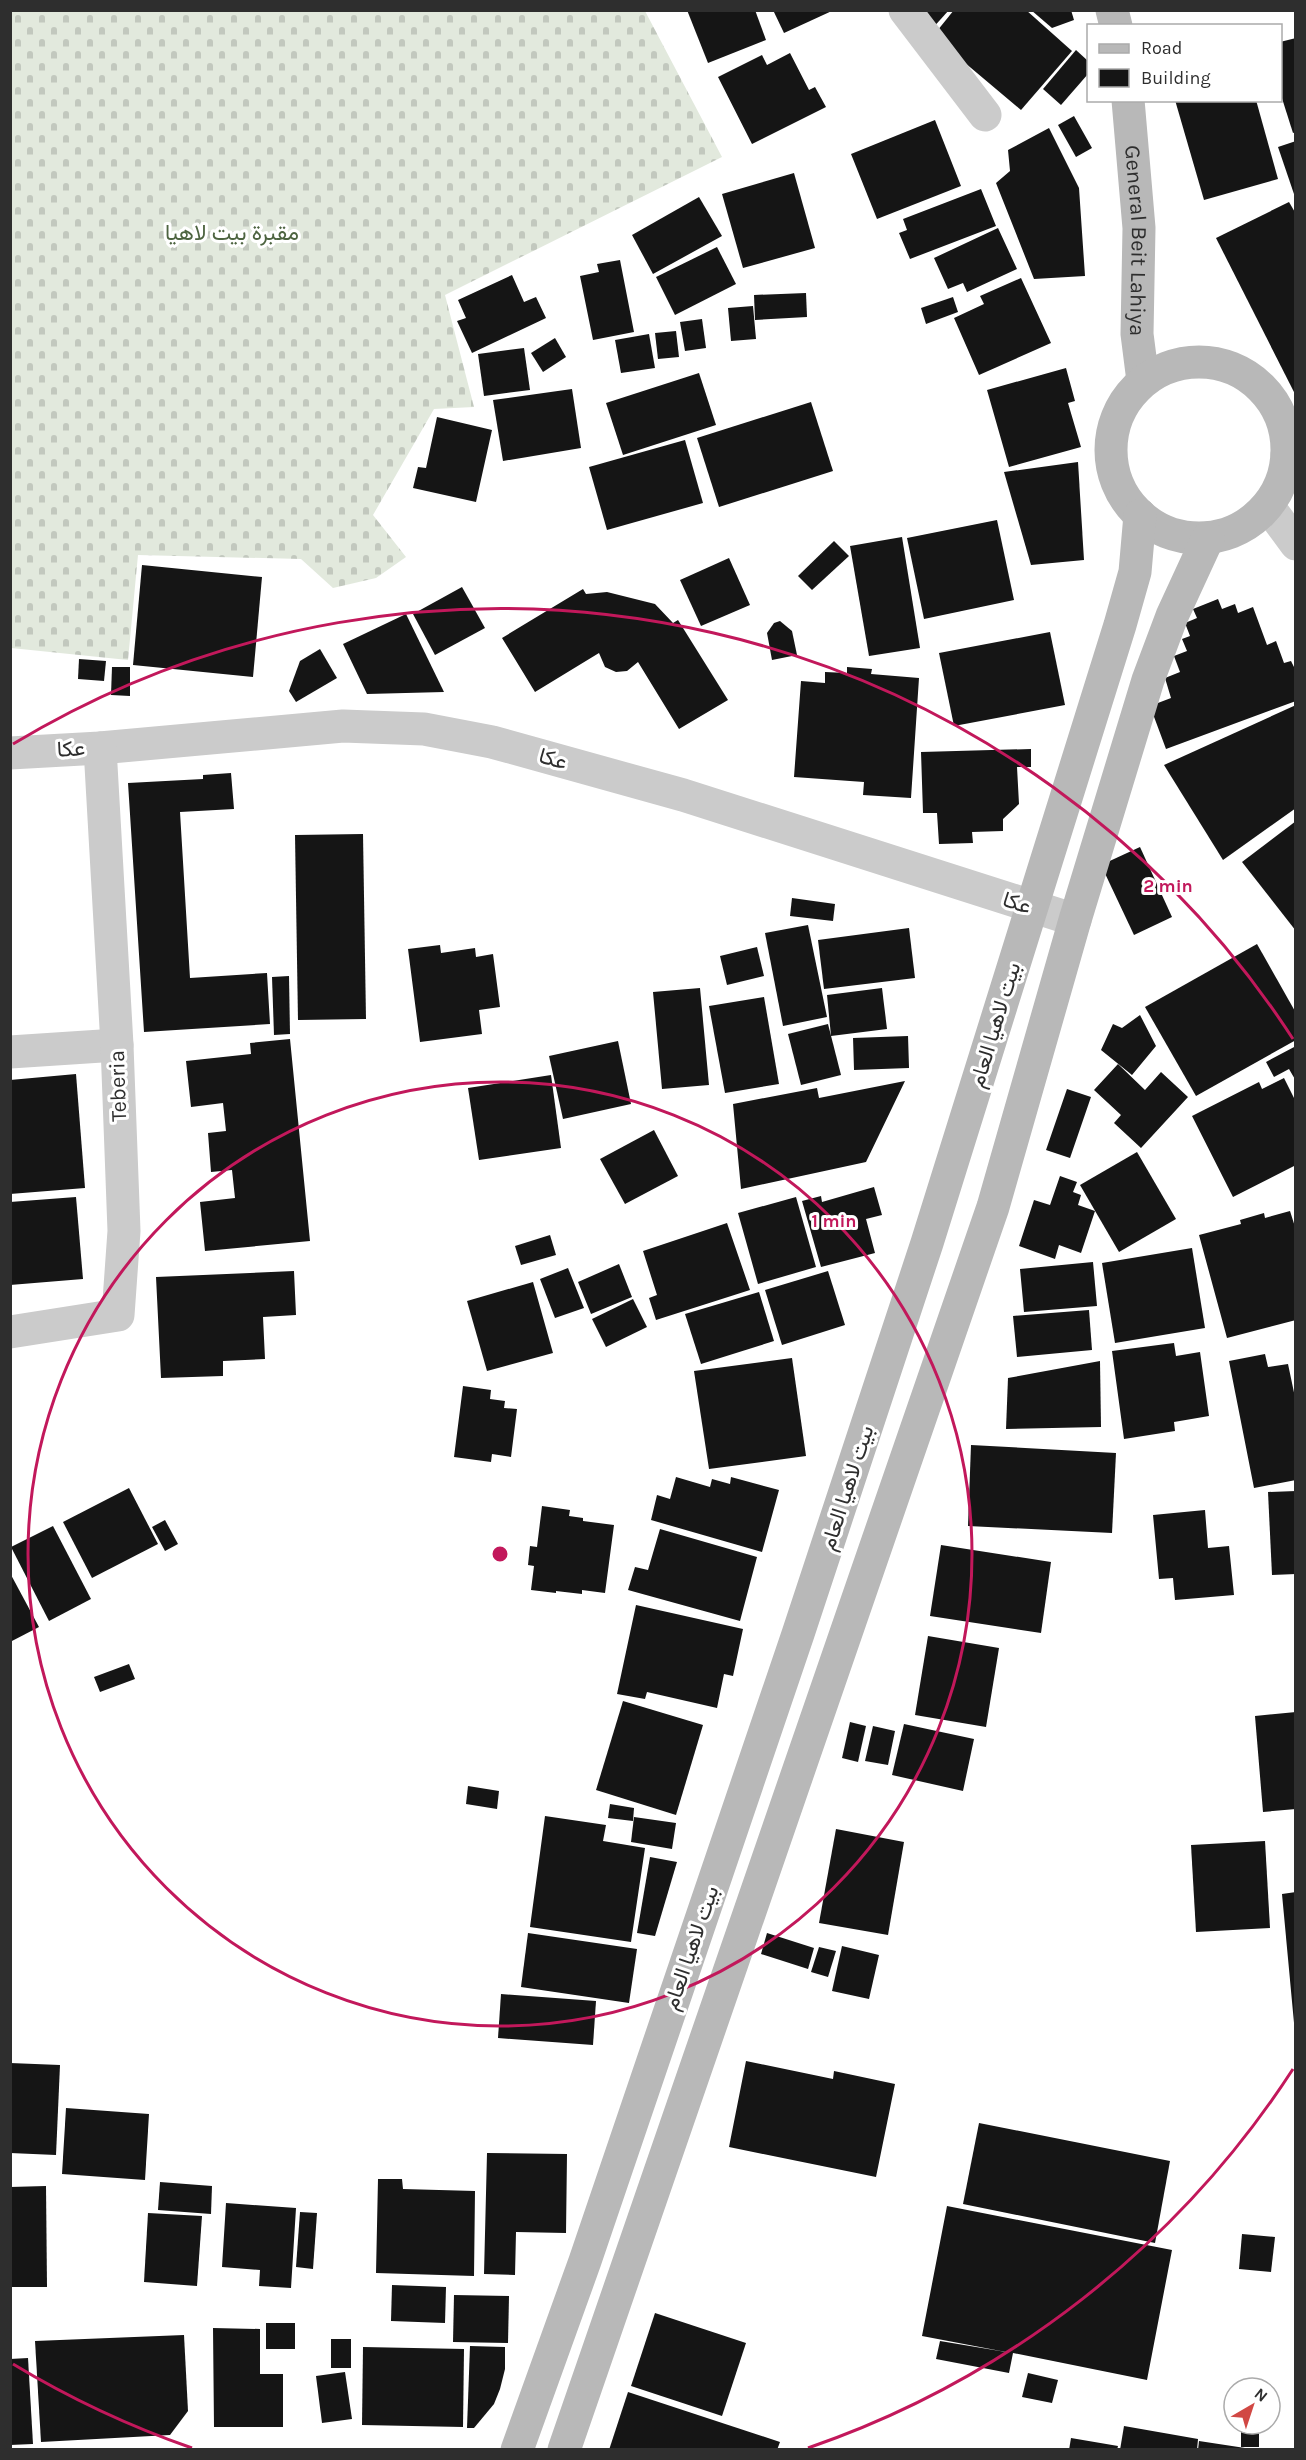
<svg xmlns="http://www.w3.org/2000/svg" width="1306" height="2460" viewBox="0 0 1306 2460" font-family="Karla,Vazirmatn,sans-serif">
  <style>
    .cemetery { fill: url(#cemetery-stones) }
    .building { fill: #151515 }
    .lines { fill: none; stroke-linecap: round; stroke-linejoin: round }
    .street { stroke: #cbcbcb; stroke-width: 33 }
    .secondary { stroke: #b8b8b8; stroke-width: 33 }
    .ring { fill: none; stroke: #c2185b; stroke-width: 3 }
    .labels { text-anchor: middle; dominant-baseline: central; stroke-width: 6; stroke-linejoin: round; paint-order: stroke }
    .park-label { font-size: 22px; fill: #4d6440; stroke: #fff }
    .street-label { font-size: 22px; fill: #2e2e2e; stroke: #fff }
    .centre { fill: #c2185b; stroke: #fff; stroke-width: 3 }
    .ring-label { font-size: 18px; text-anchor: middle; font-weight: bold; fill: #c2185b; stroke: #fff; stroke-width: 6; stroke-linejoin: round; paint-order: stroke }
  </style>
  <defs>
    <pattern id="cemetery-stones" width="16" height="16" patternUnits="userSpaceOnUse" patternTransform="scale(1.5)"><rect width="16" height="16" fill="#e2e9dd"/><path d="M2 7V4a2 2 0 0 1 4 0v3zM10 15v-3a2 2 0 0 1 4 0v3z" fill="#c2c8be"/></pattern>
  </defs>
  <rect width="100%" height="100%" fill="#fff"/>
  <path class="cemetery" d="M10 11H645L722 157 445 295 474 407 434 409 373 515 406 557 376 578 333 588 301 559 138 555 128 660 11 648Z"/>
  <g class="building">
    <path d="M687 10H755L766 40 708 63Z"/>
    <path d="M773 10H834L784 33Z"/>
    <path d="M917 10H949L931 30Z"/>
    <path d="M954 10H1026L1072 51 1021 110 933 36Z"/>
    <path d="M1031 10H1071L1074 20 1052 28Z"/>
    <path d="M1296 38V132L1293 133 1280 92V42Z"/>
    <path d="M1076 50 1088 61V74L1061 105 1043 89Z"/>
    <path d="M790 53 809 90 815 87 826 107 752 144 718 77 762 55 767 65Z"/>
    <path d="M1175 100H1256L1278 179 1204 200Z"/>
    <path d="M1074 116 1092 148 1076 157 1058 125Z"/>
    <path d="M935 120 961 186 877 219 851 154Z"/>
    <path d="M1049 128 1079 188 1085 276 1034 279 996 183 1010 171 1008 150Z"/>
    <path d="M1296 141V197H1295L1278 147Z"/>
    <path d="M794 173 815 248 743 268 722 194Z"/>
    <path d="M981 189 996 226 910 259 899 233 907 230 903 219Z"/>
    <path d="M699 197 722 236 653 274 632 235Z"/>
    <path d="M1289 202 1296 214V396L1216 238Z"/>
    <path d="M998 228 1017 269 967 292 963 283 948 289 934 258Z"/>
    <path d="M717 247 736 284 675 315 656 277Z"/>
    <path d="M620 260 634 332 593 340 580 276 599 272 597 264Z"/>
    <path d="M512 275 524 302 536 297 546 318 472 353 457 321 466 318 458 300Z"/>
    <path d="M1021 278 1051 343 979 375 954 318 984 304 980 296Z"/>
    <path d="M806 293 807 317 755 320 754 295Z"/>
    <path d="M953 297 958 312 926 324 921 308Z"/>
    <path d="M753 306 756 339 731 341 728 308Z"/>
    <path d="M702 319 706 348 685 351 680 322Z"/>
    <path d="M676 331 679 357 658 359 655 333Z"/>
    <path d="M649 334 655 368 621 373 615 340Z"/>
    <path d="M555 338 566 357 543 372 531 353Z"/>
    <path d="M524 348 530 390 484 396 478 354Z"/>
    <path d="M1066 368 1075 401 1068 403 1081 447 1009 467 987 390Z"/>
    <path d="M699 373 716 425 623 455 606 403Z"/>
    <path d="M572 389 581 448 503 461 493 400Z"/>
    <path d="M811 402 833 471 719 507 697 438Z"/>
    <path d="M437 417 492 430 476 502 413 488 418 467 426 468Z"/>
    <path d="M685 440 703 503 607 530 589 467Z"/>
    <path d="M1078 462 1084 560 1031 565 1004 472Z"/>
    <path d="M997 520 1014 600 924 619 907 538Z"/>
    <path d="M902 537 920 648 869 656 850 546Z"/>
    <path d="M834 541 849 556 812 590 798 576Z"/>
    <path d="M729 558 750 605 701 626 680 580Z"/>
    <path d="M142 565 262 577 253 677 133 665Z"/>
    <path d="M462 587 485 628 435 655 413 614Z"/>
    <path d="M583 589 586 594 607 592 655 604 673 623 678 620 728 700 679 729 638 662 627 671 616 672 605 667 599 653 535 692 502 638Z"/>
    <path d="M1218 599 1222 609 1235 604 1238 613 1253 607 1267 645 1276 641 1284 663 1291 661 1296 671V701L1166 749 1150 706 1171 698 1165 678 1180 672 1174 656 1187 651 1182 639 1190 636 1185 623 1197 618 1193 609Z"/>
    <path d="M406 614 444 692 367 694 343 644Z"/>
    <path d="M780 621 792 631 797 655 772 660 767 633 774 623Z"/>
    <path d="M1050 632 1065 705 954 726 939 653Z"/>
    <path d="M320 649 337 678 296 702 289 691 300 661Z"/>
    <path d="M79 659 106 661 104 681 78 679Z"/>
    <path d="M112 667H130V696L111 695Z"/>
    <path d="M847 667 872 669 871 674 919 678 911 798 863 795 864 782 794 777 801 681 825 683V672L847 673Z"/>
    <path d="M1296 705V808L1223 860 1164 765Z"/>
    <path d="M1031 749V767H1017L1019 804 1003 819V831L972 832 973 843 939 844 937 813H923L921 752Z"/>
    <path d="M231 773 234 809 180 812 190 978 267 973 270 1024 144 1032 128 783 203 779V775Z"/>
    <path d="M1296 821V931L1242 862Z"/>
    <path d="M363 834 366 1019 298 1020 295 835Z"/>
    <path d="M1140 847 1172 917 1134 935 1101 865Z"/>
    <path d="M792 898 835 904 833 921 790 916Z"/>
    <path d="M808 925 827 1017 783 1026 765 933Z"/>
    <path d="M909 928 915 978 824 989 818 940Z"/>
    <path d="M1257 944 1296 1013V1040L1196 1096 1145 1007Z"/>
    <path d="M440 945 441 953 475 948 476 957 493 954 500 1007 479 1010 482 1034 420 1042 408 949Z"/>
    <path d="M757 947 764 976 727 985 720 956Z"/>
    <path d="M289 976 290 1034 274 1035 272 977Z"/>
    <path d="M700 988 709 1085 662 1089 653 992Z"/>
    <path d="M882 988 887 1029 831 1036 827 995Z"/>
    <path d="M764 997 779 1084 725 1093 709 1006Z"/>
    <path d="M1140 1015 1156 1046 1132 1075 1101 1050 1113 1024 1122 1028Z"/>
    <path d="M828 1024 841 1075 801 1085 788 1034Z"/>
    <path d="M908 1036 909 1068 854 1070 853 1038Z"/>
    <path d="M290 1039 310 1241 205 1251 200 1202 235 1198 232 1170 211 1172 208 1133 226 1131 223 1103 191 1107 186 1061 251 1054 250 1043Z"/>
    <path d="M618 1041 631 1104 563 1119 549 1056Z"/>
    <path d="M1296 1046V1081L1289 1069 1274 1077 1266 1062Z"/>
    <path d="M1118 1064 1145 1090 1161 1072 1188 1097 1141 1148 1114 1123 1121 1115 1094 1090Z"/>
    <path d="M76 1074 85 1188 10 1194V1080Z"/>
    <path d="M551 1075 561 1148 479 1160 468 1088Z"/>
    <path d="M1284 1078 1296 1102V1165L1233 1197 1192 1116 1259 1082 1262 1089Z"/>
    <path d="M905 1081 866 1162 741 1189 733 1104 817 1088 819 1098Z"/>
    <path d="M1067 1089 1091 1097 1070 1158 1046 1150Z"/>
    <path d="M654 1130 678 1176 625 1204 600 1159Z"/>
    <path d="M1137 1152 1176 1219 1119 1252 1080 1185Z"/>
    <path d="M1060 1176 1077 1182 1073 1192 1081 1195 1078 1205 1095 1211 1081 1253 1059 1245 1055 1259 1019 1246 1034 1200 1050 1205Z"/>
    <path d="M874 1187 882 1215 866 1219 875 1253 821 1267 802 1201 821 1196 822 1202Z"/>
    <path d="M76 1197 83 1279 10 1285V1202Z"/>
    <path d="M796 1197 816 1267 758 1284 738 1213Z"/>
    <path d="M1290 1211 1296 1230V1320L1227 1338 1199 1235 1241 1224 1240 1220 1264 1213 1265 1218Z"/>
    <path d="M727 1223 750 1290 656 1320 649 1298 657 1295 643 1251Z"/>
    <path d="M550 1235 556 1255 521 1265 515 1246Z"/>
    <path d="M1192 1248 1205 1328 1115 1343 1102 1263Z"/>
    <path d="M1093 1262 1097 1306 1024 1312 1020 1269Z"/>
    <path d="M619 1264 632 1297 591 1314 578 1282Z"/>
    <path d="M568 1268 584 1308 555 1318 540 1279Z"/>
    <path d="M294 1271 296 1315 263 1317 265 1359 223 1361V1376L161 1378 156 1277Z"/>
    <path d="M828 1271 845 1325 782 1345 765 1290Z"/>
    <path d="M533 1282 553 1353 487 1371 467 1301Z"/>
    <path d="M759 1292 774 1341 701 1364 685 1314Z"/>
    <path d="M633 1299 647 1327 606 1347 592 1319Z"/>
    <path d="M1089 1310 1092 1350 1017 1357 1013 1316Z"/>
    <path d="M1174 1343 1176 1356 1200 1352 1209 1416 1174 1422 1175 1431 1124 1439 1112 1351Z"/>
    <path d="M1265 1354 1268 1367 1288 1364 1296 1402V1480L1254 1488 1229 1361Z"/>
    <path d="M792 1358 806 1456 709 1469 694 1371Z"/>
    <path d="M1100 1361 1101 1427 1006 1429 1008 1378Z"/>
    <path d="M463 1386 491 1390 490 1399 505 1401 504 1408 517 1409 511 1457 492 1454 491 1462 454 1457Z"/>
    <path d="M971 1445 1116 1453 1112 1533 968 1526Z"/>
    <path d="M676 1477 710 1487 712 1479 730 1484 731 1477 779 1490 762 1552 651 1520 657 1495 670 1499Z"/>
    <path d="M129 1488 158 1544 92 1578 63 1522Z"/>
    <path d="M1296 1491V1574L1272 1575 1268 1492Z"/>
    <path d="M542 1506 570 1510 569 1516 583 1518V1521L614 1525 605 1593 582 1590V1594L556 1591V1593L531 1590 534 1566 528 1565 530 1546 537 1547Z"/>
    <path d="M1205 1510 1208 1548 1229 1546 1234 1595 1175 1600 1173 1578 1159 1579 1153 1515Z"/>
    <path d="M165 1520 178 1544 165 1551 152 1527Z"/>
    <path d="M53 1526 91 1599 49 1621 11 1547Z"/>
    <path d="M660 1529 757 1557 740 1621 628 1590 635 1567 648 1570Z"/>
    <path d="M941 1545 1051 1562 1041 1633 930 1616Z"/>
    <path d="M10 1573 39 1627 10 1642Z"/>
    <path d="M636 1605 743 1629 733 1676 724 1674 717 1708 647 1692 645 1699 617 1694Z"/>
    <path d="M928 1636 999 1648 986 1727 915 1715Z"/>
    <path d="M129 1664 135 1679 100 1692 94 1677Z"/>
    <path d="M623 1701 703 1725 676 1815 596 1790Z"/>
    <path d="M1296 1712V1809L1263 1812 1255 1716Z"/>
    <path d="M850 1722 866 1726 858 1762 842 1758Z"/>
    <path d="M904 1724 974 1739 963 1791 892 1775Z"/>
    <path d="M873 1726 895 1731 888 1765 865 1761Z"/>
    <path d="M468 1786 499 1791 497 1809 466 1804Z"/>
    <path d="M610 1804 634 1808 633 1821 608 1818Z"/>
    <path d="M545 1816 606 1825 603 1841 645 1848 631 1942 530 1927Z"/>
    <path d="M634 1817 676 1823 672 1849 631 1842Z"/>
    <path d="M836 1829 904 1842 888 1935 819 1923Z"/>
    <path d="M1265 1841 1270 1928 1196 1932 1191 1845Z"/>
    <path d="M650 1857 677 1862 655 1936 637 1933Z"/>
    <path d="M1296 1892V2023H1294L1282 1894Z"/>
    <path d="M528 1933 637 1949 629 2003 521 1987Z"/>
    <path d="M767 1933 814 1948 808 1969 761 1954Z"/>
    <path d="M842 1946 879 1955 869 1999 832 1991Z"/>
    <path d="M819 1947 836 1951 828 1977 811 1972Z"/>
    <path d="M501 1994 596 2001 593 2045 498 2038Z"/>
    <path d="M746 2061 833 2079 834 2071 895 2084 876 2177 729 2147Z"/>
    <path d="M10 2063 60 2065 56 2155 10 2153Z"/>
    <path d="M66 2108 149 2114 145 2180 62 2174Z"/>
    <path d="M979 2123 1170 2161 1155 2243 963 2204Z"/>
    <path d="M487 2153 567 2154 566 2233 516 2232 515 2275 484 2274Z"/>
    <path d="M378 2179H402L403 2189 475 2191 474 2276 376 2273Z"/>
    <path d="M160 2182 212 2186 211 2214 158 2210Z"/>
    <path d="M46 2186 47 2287H10V2187Z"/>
    <path d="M226 2203 296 2208 291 2288 259 2286 260 2270 222 2267Z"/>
    <path d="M947 2206 1172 2250 1147 2380 1013 2353 1009 2373 936 2359 940 2341 1006 2352 922 2336Z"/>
    <path d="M300 2212 317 2213 313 2269 296 2267Z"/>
    <path d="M148 2213 202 2216 197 2286 144 2282Z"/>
    <path d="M1242 2234 1275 2237 1271 2272 1239 2269Z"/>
    <path d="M392 2285 446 2287 445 2323 391 2321Z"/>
    <path d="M454 2295 509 2296 508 2343 453 2342Z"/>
    <path d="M655 2313 746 2343 722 2416 631 2386Z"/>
    <rect x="266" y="2323" width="29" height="26"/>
    <path d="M213 2328 260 2329V2374H283V2427H214Z"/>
    <path d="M184 2335 188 2411 170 2435 41 2442 35 2341Z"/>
    <rect x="331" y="2339" width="20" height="29"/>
    <path d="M470 2346 505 2347V2369L500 2389 494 2404 474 2428H467Z"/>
    <path d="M363 2347 464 2349 463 2427 362 2425Z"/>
    <path d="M28 2358 33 2444 10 2445V2359Z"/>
    <path d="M345 2372 352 2419 322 2423 316 2376Z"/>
    <path d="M1028 2373 1058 2380 1052 2403 1022 2397Z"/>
    <path d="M628 2392 780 2442 777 2450H609Z"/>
    <rect x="1241" y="2425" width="18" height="22"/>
    <path d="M1124 2426 1198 2439 1197 2450H1120Z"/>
    <path d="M1071 2438 1118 2446 1117 2450H1069Z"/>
    <path d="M1199 2441 1245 2448V2450H1198Z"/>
  </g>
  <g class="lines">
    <g class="street">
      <path d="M905 10 985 115"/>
      <path d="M1287 455 1296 454"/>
      <path d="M1268 506 1296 544"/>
      <path d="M10 753 100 748 343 726 424 729 492 742 683 795 1075 920"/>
      <path d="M10 1052 117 1045"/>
      <path d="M10 1332 118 1315 124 1231 117 1045 100 748"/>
    </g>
    <g class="secondary">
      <path d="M1112 10 1116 26"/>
      <path id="s1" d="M1128 100 1139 228 1137 334 1143 381"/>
      <circle cx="1199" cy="450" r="88"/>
      <path d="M517 2450 585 2261 798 1634 927 1243 1120 625 1135 572 1140 515"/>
      <path d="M564 2450 993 1207 1075 920 1148 680 1172 616 1208 538"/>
    </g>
  </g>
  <g class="ring">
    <circle cx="500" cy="1554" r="472"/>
    <path d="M1293 2069A945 945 0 0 1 808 2448M192 2448A945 945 0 0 1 13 2364M13 744A945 945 0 0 1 1293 1039"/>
  </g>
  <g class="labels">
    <g class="park-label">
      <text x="232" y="233">مقبرة بيت لاهيا</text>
    </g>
    <g class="street-label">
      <text stroke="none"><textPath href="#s1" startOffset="141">General Beit Lahiya</textPath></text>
      <text transform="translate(71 749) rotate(-3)">عكا</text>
      <text transform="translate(553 759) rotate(16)">عكا</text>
      <text transform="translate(1017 903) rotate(18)">عكا</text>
      <text transform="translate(995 1025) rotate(-73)">بيت لاهيا العام</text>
      <text transform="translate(118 1086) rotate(-92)">Teberia</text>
      <text transform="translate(847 1488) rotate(-72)">بيت لاهيا العام</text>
      <text transform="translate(691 1948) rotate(-71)">بيت لاهيا العام</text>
    </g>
  </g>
  <circle cx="500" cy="1554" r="9" class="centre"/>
  <g class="ring-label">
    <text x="1168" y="892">2 min</text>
    <text x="834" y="1227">1 min</text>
  </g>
  <rect width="1306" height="2460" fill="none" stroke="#2e2e2e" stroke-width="24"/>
  <rect x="1087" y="24" width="195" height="78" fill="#ffffff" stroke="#ababab" stroke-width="1.5"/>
  <rect x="1099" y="44" width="30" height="9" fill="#b8b8b8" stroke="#ababab" stroke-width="1.5"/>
  <text x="1141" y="54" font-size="18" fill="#2e2e2e">Road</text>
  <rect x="1099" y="69" width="30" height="18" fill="#151515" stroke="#ababab" stroke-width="1.5"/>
  <text x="1141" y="84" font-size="18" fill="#2e2e2e">Building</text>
  <g transform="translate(1252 2406) rotate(39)"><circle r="28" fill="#ffffff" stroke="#ababab" stroke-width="1.5"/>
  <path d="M0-4.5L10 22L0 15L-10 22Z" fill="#d14844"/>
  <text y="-9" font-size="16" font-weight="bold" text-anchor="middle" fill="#2e2e2e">N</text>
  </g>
</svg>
